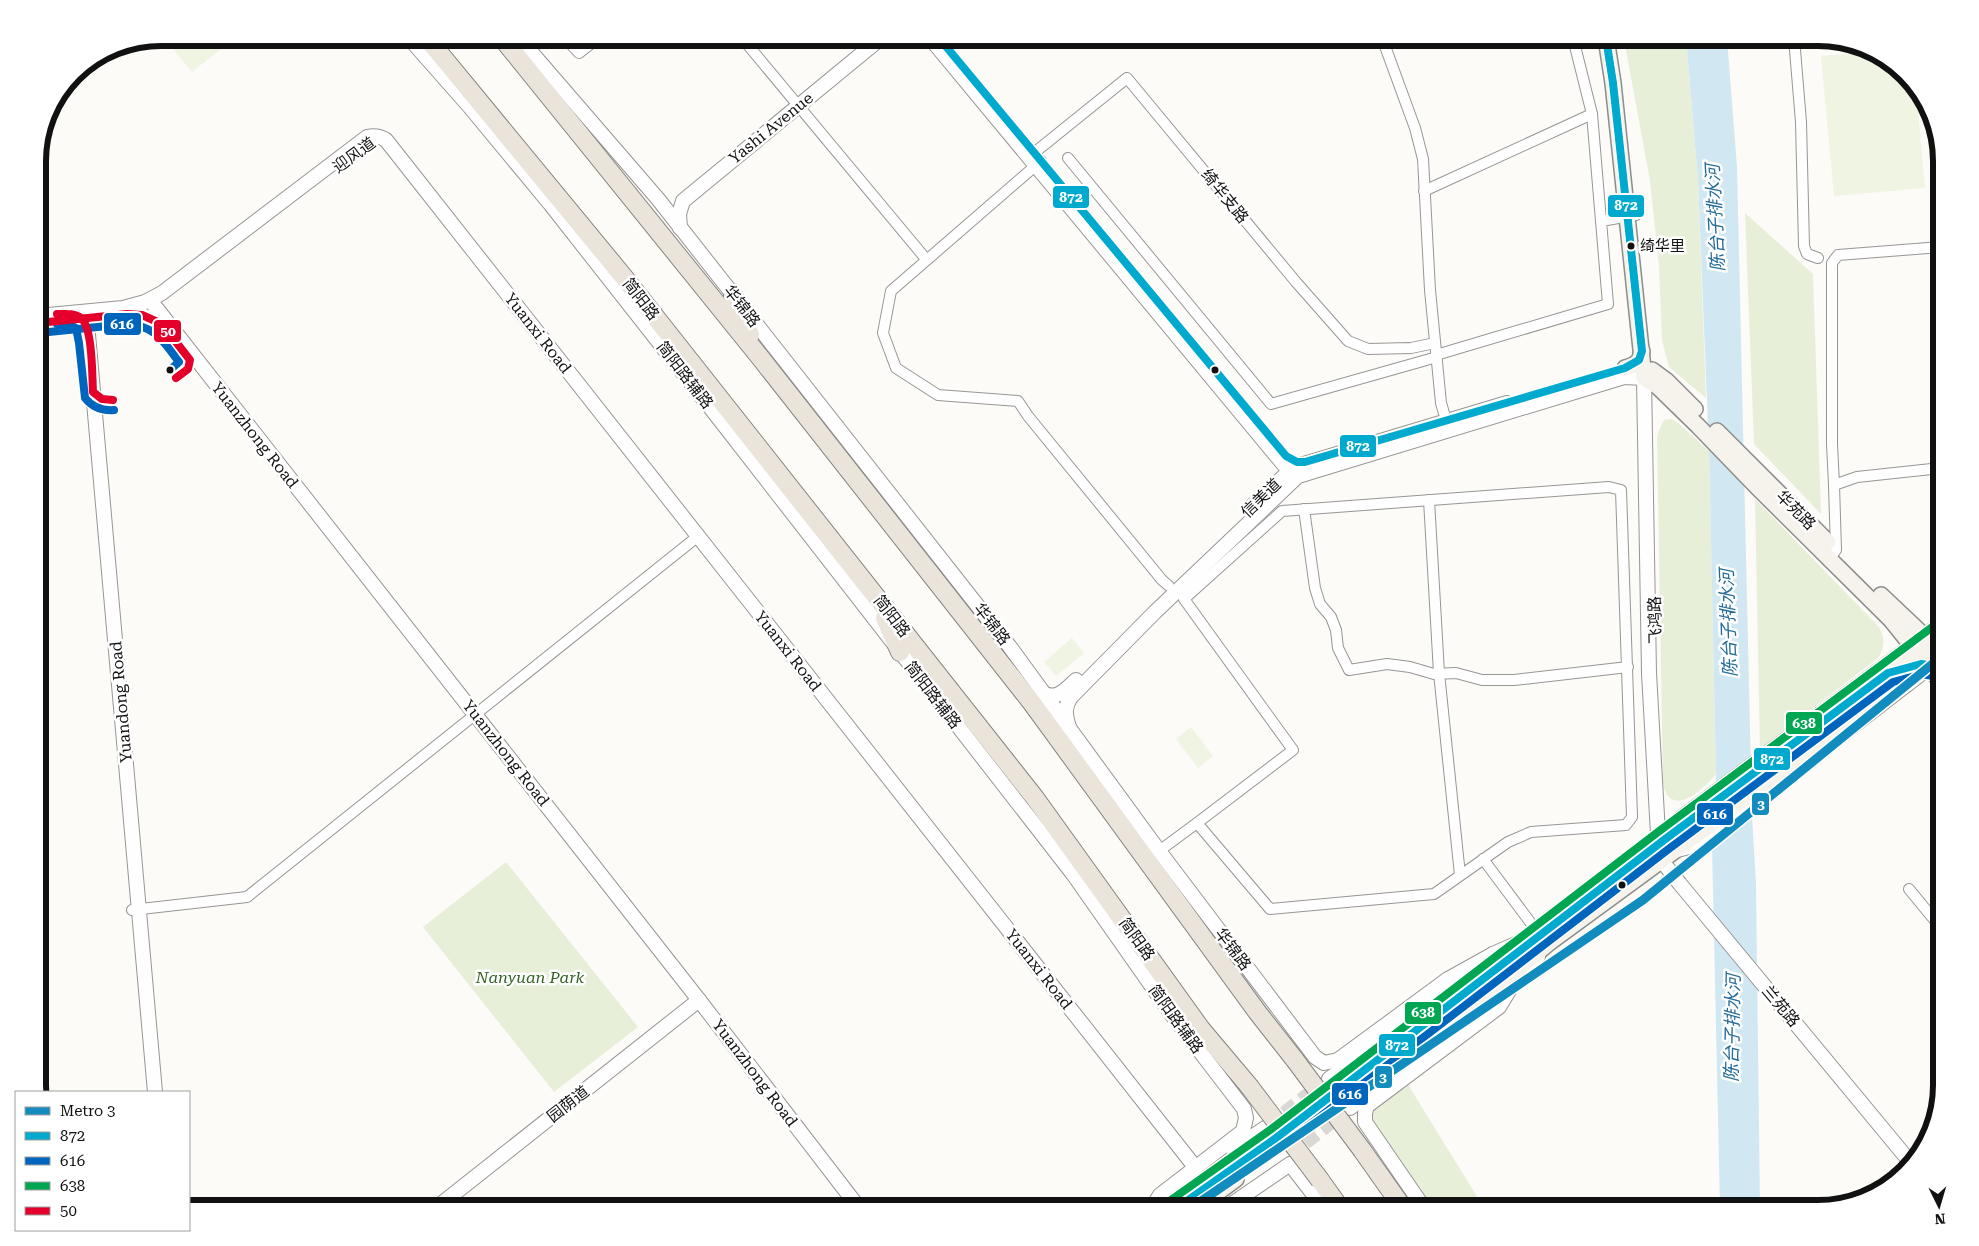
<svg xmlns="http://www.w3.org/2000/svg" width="1979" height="1246" viewBox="0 0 1979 1246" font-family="'Roboto Serif','Noto Sans SC',serif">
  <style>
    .green { fill: #e7efd9 }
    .pitch { fill: #f0f4e3 }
    .water { fill: #d1e8f3 }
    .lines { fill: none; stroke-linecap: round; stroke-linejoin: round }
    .tertiary-tunnel { stroke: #d9d8d4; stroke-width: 14; stroke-dasharray: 14 7; stroke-linecap: butt }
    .secondary-tunnel { stroke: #d9d8d4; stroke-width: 15; stroke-dasharray: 15 8; stroke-linecap: butt }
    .minor-casing { stroke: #979695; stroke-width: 12 }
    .tertiary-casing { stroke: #979695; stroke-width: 16 }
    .secondary-casing { stroke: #8d8d8b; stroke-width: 18 }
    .trunk-casing { stroke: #848482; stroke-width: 20 }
    .minor { stroke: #fffefe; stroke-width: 10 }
    .tertiary { stroke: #fffefe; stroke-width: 14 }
    .secondary { stroke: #f5f3ec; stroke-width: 15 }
    .trunk { stroke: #eae4db; stroke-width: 18 }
    .trunk-bridge-casing { stroke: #848482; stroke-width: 20; stroke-linecap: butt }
    .trunk-bridge { stroke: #eae4db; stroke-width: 18 }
    .bus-1-casing { stroke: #fff; stroke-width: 11 }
    .bus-2-casing { stroke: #fff; stroke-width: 11 }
    .bus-3-casing { stroke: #fff; stroke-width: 11 }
    .bus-4-casing { stroke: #fff; stroke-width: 11 }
    .bus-1 { stroke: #00a9ce; stroke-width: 8 }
    .bus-2 { stroke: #0065bd; stroke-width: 8 }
    .bus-3 { stroke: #00a651; stroke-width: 8 }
    .bus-4 { stroke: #e4002b; stroke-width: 8 }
    .metro-1-casing { stroke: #fff; stroke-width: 12 }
    .metro-1 { stroke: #128bbe; stroke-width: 9 }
    .bus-dot { fill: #111; stroke: #fff; stroke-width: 2 }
    .labels { text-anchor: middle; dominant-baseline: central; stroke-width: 5; stroke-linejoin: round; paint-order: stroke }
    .bus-label { font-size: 15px; fill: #111; stroke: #fff; text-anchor: start }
    .street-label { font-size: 16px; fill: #111; stroke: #fff }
    .park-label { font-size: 16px; font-style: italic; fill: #356326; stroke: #fff }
    .water-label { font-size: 18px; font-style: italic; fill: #246b98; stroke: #fff }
    .rim { fill: none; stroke: #111; stroke-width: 6 }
    .line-badge { stroke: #fff; stroke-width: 2 }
    .badge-label { font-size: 14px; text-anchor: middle; font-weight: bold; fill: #fff }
  </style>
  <rect width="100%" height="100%" fill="#fcfbf7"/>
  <g class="green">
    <path d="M1622 38H1686L1698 181 1706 398 1669 367 1662 340 1659 266 1650 181 1626 50Z"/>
    <path d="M1745 213 1813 274 1821 514 1754 444Z"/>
    <path d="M1671 419 1677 422 1709 451 1716 774C1704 789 1671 820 1663 784L1657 439 1658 433 1664 420Z"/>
    <path d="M1755 499 1879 627C1885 638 1885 647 1878 658L1760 749Z"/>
    <path d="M506 862 638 1027 554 1092 423 927Z"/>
    <path d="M1407 1083 1484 1208H1430L1375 1125 1371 1117 1374 1107Z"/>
  </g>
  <g class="pitch">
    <path d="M164 38H221L227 44 192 72Z"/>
    <path d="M1865 52 1886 58 1916 90 1925 188 1834 196 1821 56Z"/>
    <path d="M1072 638 1084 653 1056 676 1044 662Z"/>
    <path d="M1191 727 1213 756 1198 768 1176 739Z"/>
  </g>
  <path class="water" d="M1686 38H1727L1737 167 1752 815 1756 884 1760 1208H1720L1712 847 1716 774 1709 451 1698 181Z"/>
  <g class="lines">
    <g class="tertiary-tunnel">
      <path d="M1268 1126 1324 1082"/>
      <path d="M1289 1156 1345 1111"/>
    </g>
    <path class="secondary-tunnel" d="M1276 1138 1332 1094"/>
    <defs>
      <g id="minor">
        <path d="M565 38 579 53 598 38"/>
        <path d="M742 38 926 259"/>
        <path d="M1382 38 1415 128 1423 159 1430 290 1441 403 1448 427"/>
        <path d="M1573 38 1592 114 1601 221"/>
        <path d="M1794 38 1801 122 1804 246 1807 254 1818 258"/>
        <path d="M1029 157 1127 78 1296 282 1348 341 1368 349 1411 348 1435 343"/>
        <path d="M1068 158 1271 404 1437 357"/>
        <path d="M1041 161 891 291 883 333 896 368 938 395 1018 401 1028 416 1162 580 1169 586"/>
        <path d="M1424 191 1592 114"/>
        <path d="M1436 355 1608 304 1601 221 1636 215"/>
        <path d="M1834 485 1832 444V263L1838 255 1941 247"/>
        <path d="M1609 487 1621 490 1632 817 1626 825 1531 832 1508 842 1434 894 1270 909 1197 823 1293 750 1184 599 1282 511Z"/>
        <path d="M1429 500 1439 673 1460 875"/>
        <path d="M1304 509 1315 588 1320 604 1331 617 1336 630 1338 648 1349 670 1387 664 1410 667 1434 674 1456 673 1482 680H1514L1628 667"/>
        <path d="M1830 558 1836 550 1834 485 1857 477 1941 468"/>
        <path d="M1667 834 1680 816 1941 621"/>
        <path d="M1159 851 1197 823"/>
        <path d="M1678 852 1689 849 1707 841 1941 661"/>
        <path d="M1483 859 1539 934"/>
        <path d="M1909 889 1941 928"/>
        <path d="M132 910 247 897 697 537"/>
      </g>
      <g id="tertiary">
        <path d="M409 38 469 106 551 205 720 420 1073 874 1172 1015 1244 1109 1246 1118 1243 1131 1160 1195 1152 1208"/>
        <path d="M519 38 658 199 1010 647 1159 851 1315 1057 1324 1063 1338 1060 1448 979 1493 954"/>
        <path d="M930 38 1289 471 1297 476"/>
        <path d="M680 228 679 214 683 201 881 38"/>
        <path d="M150 300 699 1000 859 1208"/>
        <path d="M86 312 155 1092"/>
        <path d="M127 314 142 315 162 324"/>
        <path d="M38 316 123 308 145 302 162 293 367 137C375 135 380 136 386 140L1195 1167"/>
        <path d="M1253 505 1294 467 1507 403"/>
        <path d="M1043 693C1057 701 1066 689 1076 680"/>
        <path d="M1069 727C1065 715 1064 707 1071 697L1155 612 1298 476 1624 377 1644 378 1649 673 1659 852 1666 866 1680 884 1911 1163"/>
        <path d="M1436 1042 1522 978 1538 957"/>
        <path d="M1329 1079 1455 986 1493 954 1534 936"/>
        <path d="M1350 1108 1373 1090"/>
        <path d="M1233 1150 1265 1128"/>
        <path d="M436 1208 699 1000"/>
        <path d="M1226 1208 1290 1164 1324 1208"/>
        <path d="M1424 1208 1365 1122V1113L1367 1106 1499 1007 1513 984"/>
      </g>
      <g id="secondary">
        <path d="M1606 38 1613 83 1644 378 1658 387 1698 426 1758 488 1891 620 1941 682"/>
        <path d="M1625 368C1636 365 1640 362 1642 351"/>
        <path d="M1652 370 1667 381 1695 409"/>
        <path d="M1717 431 1828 542"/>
        <path d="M1881 595 1937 648"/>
        <path d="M1336 1091 1664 840 1941 633"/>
        <path d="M1342 1100 1516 971 1549 943 1706 828 1941 648"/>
        <path d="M1177 1208 1276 1138"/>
        <path d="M1197 1208 1236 1179"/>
      </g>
      <g id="trunk">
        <path d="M427 38 623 276 1035 798 1201 1029 1249 1086"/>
        <path d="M502 38 759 356 1032 703 1258 1013 1295 1060"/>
        <path d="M733 295 750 335"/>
        <path d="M885 618 900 652"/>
        <path d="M1362 1150 1403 1208"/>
        <path d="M1320 1180 1340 1208"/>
      </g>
    </defs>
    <use href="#minor" class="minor-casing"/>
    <use href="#tertiary" class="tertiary-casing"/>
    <use href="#secondary" class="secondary-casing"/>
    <use href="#trunk" class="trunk-casing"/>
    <use href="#minor" class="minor"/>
    <use href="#tertiary" class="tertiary"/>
    <use href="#secondary" class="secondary"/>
    <use href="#trunk" class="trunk"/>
    <defs>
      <g id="trunk-bridge">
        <path d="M1295 1060 1362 1150"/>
        <path d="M1249 1086 1320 1180"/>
      </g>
    </defs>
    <use href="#trunk-bridge" class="trunk-bridge-casing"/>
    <use href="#trunk-bridge" class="trunk-bridge"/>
    <defs>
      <g id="bus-1">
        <path d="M939 38 1286 456 1297 462H1305L1625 368 1639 360 1642 351 1613 83 1606 38"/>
        <path d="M1177 1208 1276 1138 1664 840 1888 673 1921 664 1941 667"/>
      </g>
      <g id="bus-2">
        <path d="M57 324 70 325 76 328 79 343 85 398C93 408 102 411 114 410"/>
        <path d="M39 333 127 324C156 326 163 341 179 362L170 370"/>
        <path d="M1194 1208 1282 1146 1670 848 1893 682 1922 674 1938 677"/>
      </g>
      <path id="bus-3" d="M1171 1200 1270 1130 1658 832 1935 625"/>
      <g id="bus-4">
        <path d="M57 314C64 314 75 313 81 318 93 328 92 376 93 392L102 399 113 400"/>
        <path d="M38 323 127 314 142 315 162 324 190 360 188 369 176 378"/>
      </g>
    </defs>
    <use href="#bus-1" class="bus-1-casing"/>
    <use href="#bus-2" class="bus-2-casing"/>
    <use href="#bus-3" class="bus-3-casing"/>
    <use href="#bus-4" class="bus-4-casing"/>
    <use href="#bus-1" class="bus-1"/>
    <use href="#bus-2" class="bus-2"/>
    <use href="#bus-3" class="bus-3"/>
    <use href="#bus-4" class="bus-4"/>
    <defs>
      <path id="metro-1" d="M1191 1208 1643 900 1941 657"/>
    </defs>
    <use href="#metro-1" class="metro-1-casing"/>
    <use href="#metro-1" class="metro-1"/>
  </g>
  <g class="bus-dot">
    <circle cx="1631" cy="246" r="4.5"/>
    <circle cx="170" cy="370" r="4.5"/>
    <circle cx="1215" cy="370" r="4.5"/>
    <circle cx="1622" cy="885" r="4.5"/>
  </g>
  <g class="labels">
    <g class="bus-label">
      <text x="1640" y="246">绮华里</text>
    </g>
    <g class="street-label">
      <text transform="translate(771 128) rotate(-39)">Yashi Avenue</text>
      <text transform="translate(354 155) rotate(-36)">迎风道</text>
      <text transform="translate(1225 196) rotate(51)">绮华支路</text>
      <text transform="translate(641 299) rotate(52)">简阳路</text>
      <text transform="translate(742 306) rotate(52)">华锦路</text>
      <text transform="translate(538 333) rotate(52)">Yuanxi Road</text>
      <text transform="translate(685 375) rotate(52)">简阳路辅路</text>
      <text transform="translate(255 435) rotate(52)">Yuanzhong Road</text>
      <text transform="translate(1261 498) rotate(-44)">信美道</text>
      <text transform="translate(1796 510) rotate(45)">华苑路</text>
      <text transform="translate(892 616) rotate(52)">简阳路</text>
      <text transform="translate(1655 620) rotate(-91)">飞鸿路</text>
      <text transform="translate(992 624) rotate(52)">华锦路</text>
      <text transform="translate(788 651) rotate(52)">Yuanxi Road</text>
      <text transform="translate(933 695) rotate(52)">简阳路辅路</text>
      <text transform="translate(121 702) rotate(-95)">Yuandong Road</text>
      <text transform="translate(506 753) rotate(52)">Yuanzhong Road</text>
      <text transform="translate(1137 939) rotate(54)">简阳路</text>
      <text transform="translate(1233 949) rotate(53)">华锦路</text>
      <text transform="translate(1039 969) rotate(52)">Yuanxi Road</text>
      <text transform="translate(1781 1006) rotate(50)">兰苑路</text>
      <text transform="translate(1176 1019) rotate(54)">简阳路辅路</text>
      <text transform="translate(755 1073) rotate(53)">Yuanzhong Road</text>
      <text transform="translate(568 1104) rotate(-38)">园荫道</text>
    </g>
    <g class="park-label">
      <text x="530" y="977">Nanyuan Park</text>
    </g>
    <g class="water-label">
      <text transform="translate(1715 218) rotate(-93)">陈台子排水河</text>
      <text transform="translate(1728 623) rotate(-92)">陈台子排水河</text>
      <text transform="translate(1732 1028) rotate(-89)">陈台子排水河</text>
    </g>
  </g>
  <path d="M0 0H1979V1246H0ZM161 46H1818A115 115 0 0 1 1933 161V1085A115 115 0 0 1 1818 1200H161A115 115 0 0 1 46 1085V161A115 115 0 0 1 161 46Z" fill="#fff" fill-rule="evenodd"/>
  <path class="rim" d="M161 46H1818A115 115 0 0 1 1933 161V1085A115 115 0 0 1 1818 1200H161A115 115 0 0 1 46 1085V161A115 115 0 0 1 161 46Z"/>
  <g class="line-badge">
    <rect x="1052" y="185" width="38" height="24" rx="5" fill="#00a9ce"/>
    <rect x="1607" y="194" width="38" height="24" rx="5" fill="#00a9ce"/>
    <rect x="103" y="312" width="39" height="24" rx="5" fill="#0065bd"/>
    <rect x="153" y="319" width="29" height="24" rx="5" fill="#e4002b"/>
    <rect x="1339" y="434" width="38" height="24" rx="5" fill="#00a9ce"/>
    <rect x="1785" y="711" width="38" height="24" rx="5" fill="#00a651"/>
    <rect x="1753" y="747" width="38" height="24" rx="5" fill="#00a9ce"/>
    <rect x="1751" y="792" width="19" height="24" rx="5" fill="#128bbe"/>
    <rect x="1696" y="802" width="38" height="24" rx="5" fill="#0065bd"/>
    <rect x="1404" y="1001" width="38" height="24" rx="5" fill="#00a651"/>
    <rect x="1378" y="1033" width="38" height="24" rx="5" fill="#00a9ce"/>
    <rect x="1374" y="1065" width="19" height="24" rx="5" fill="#128bbe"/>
    <rect x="1331" y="1082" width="38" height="24" rx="5" fill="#0065bd"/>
  </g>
  <g class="badge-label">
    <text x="1071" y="202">872</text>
    <text x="1626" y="210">872</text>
    <text x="122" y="329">616</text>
    <text x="168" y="336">50</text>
    <text x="1358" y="451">872</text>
    <text x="1804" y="728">638</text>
    <text x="1772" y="764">872</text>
    <text x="1761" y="809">3</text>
    <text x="1715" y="819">616</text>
    <text x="1423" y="1017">638</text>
    <text x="1397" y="1050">872</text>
    <text x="1383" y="1082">3</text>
    <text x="1350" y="1099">616</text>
  </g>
  <rect x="15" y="1091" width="175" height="140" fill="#ffffff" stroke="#a0a0a0"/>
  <rect x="25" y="1107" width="25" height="8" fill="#128bbe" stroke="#a0a0a0"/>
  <text x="60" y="1116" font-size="15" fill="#111111">Metro 3</text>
  <rect x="25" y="1132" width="25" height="8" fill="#00a9ce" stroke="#a0a0a0"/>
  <text x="60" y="1141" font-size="15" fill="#111111">872</text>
  <rect x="25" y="1157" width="25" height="8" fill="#0065bd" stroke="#a0a0a0"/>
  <text x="60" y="1166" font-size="15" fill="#111111">616</text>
  <rect x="25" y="1182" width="25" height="8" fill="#00a651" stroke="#a0a0a0"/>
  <text x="60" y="1191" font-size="15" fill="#111111">638</text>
  <rect x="25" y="1207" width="25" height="8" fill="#e4002b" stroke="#a0a0a0"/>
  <text x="60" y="1216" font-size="15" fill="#111111">50</text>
  <g transform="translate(1939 1206) rotate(175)" stroke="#ffffff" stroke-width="4" paint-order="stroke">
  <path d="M0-4L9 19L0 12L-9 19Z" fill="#111111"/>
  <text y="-8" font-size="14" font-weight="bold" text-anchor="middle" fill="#111111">N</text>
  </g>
</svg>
